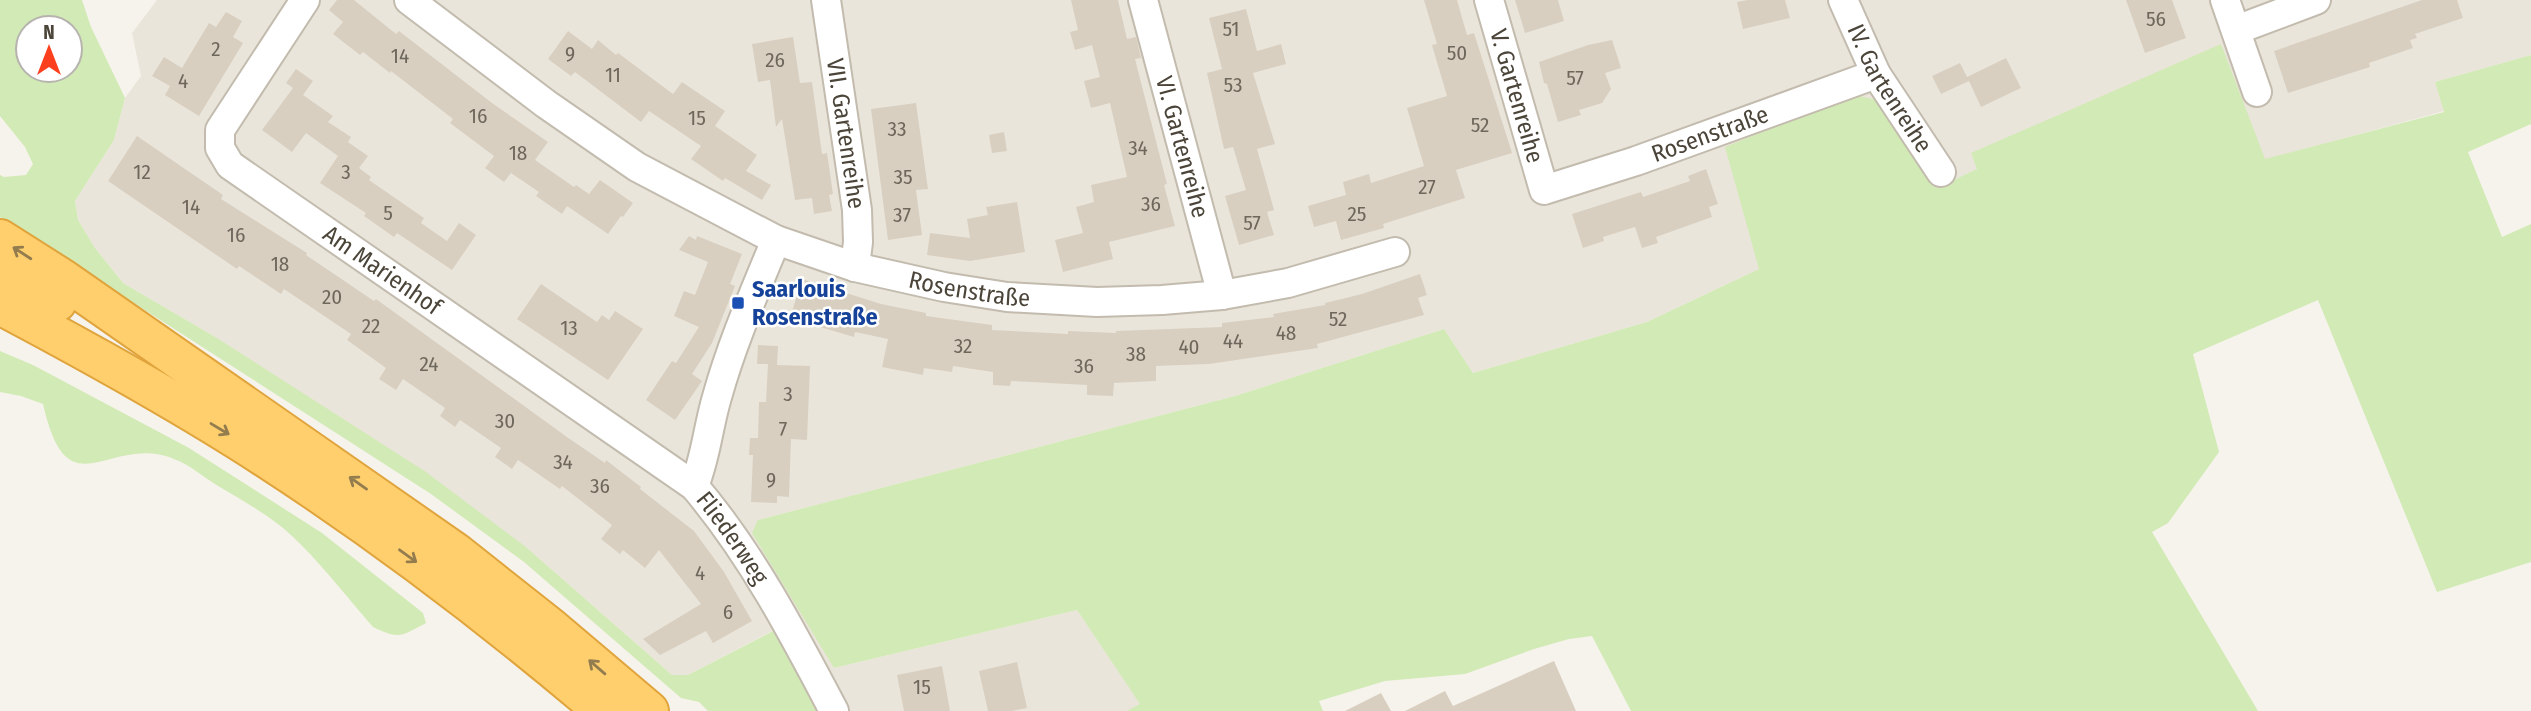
<svg xmlns="http://www.w3.org/2000/svg" width="2531" height="711" viewBox="0 0 2531 711" font-family="'Fira Sans Condensed',sans-serif">
  <style>
    .residential { fill: #eae5da }
    .green { fill: #d2eab5; fill-rule: evenodd }
    .building { fill: #d8cfc1 }
    .lines { fill: none; stroke-linecap: round; stroke-linejoin: round }
    .minor-casing { stroke: #c2bbae; stroke-width: 32 }
    .highway-casing { stroke: #e0a43c; stroke-width: 42 }
    .minor { stroke: #fff; stroke-width: 28 }
    .highway { stroke: #ffcf6e; stroke-width: 38 }
    .oneway { stroke: #937c4e }
    .transit-dot { fill: #1a4fb4; stroke: #fff; stroke-width: 2.5 }
    .labels { text-anchor: middle; dominant-baseline: central; stroke-width: 5; stroke-linejoin: round; paint-order: stroke }
    .number-label { font-size: 21px; fill: #6e675b }
    .street-label { font-size: 24px; fill: #4b4439; stroke: #fff }
    .transit-label { font-size: 24px; font-weight: bold; fill: #164399; stroke: #fff; text-anchor: start }
  </style>
  <rect width="100%" height="100%" fill="#f6f3ec"/>
  <path class="residential" d="M157 0H2531V55L2435 82 2444 111 2264 160 1971 153 1978 169 1939 187 1888 111 1759 269 1647 322 1473 373 1444 329 1235 396 758 520 834 668 1077 610 1141 705 1127 711H818L772 631 688 675H672L526 547 217 338 123 283 95 248 78 220 75 201 114 140 125 98 141 76 132 33Z"/>
  <g class="green">
    <path d="M0 0H82L91 27 125 98 114 140 75 201 78 220 95 248 123 283 217 338 426 472 526 547 672 675H688L773 631 818 711H708L699 702 681 698 524 562 431 494 0 217V175L4 177 26 175 33 164 25 147 0 116ZM28 28H70V70H28Z"/>
    <path d="M2221 44 2265 159 2444 112 2435 82 2531 55V124L2468 152 2502 237 2531 224V562L2437 592 2318 300 2193 354 2219 452 2168 523 2152 532 2258 711H1631L1592 636 1569 639 1534 649 1465 674 1385 681 1319 701 1323 711H1127L1140 704 1077 610 834 668 752 533 758 520 1235 396 1444 329 1473 373 1647 322 1759 269 1725 147 1854 95 1877 100 1888 111 1939 187 1977 169 1971 153Z"/>
    <path d="M0 351 33 365 189 448 322 533 423 613 426 623C401 636 400 640 373 627 346 596 313 553 283 528 262 511 238 498 215 484 202 476 189 464 174 459 109 432 68 515 43 404L21 396 0 392Z"/>
  </g>
  <g class="building">
    <path d="M337 0H354L396 34 399 31 492 103 548 142 535 160 574 187 576 185 589 194 600 180 633 203 623 217 621 216 608 234 567 206 562 214 536 196 539 192 511 173 504 182 485 168 494 156 450 123 453 119 391 71 390 73 363 52 360 55 333 34 343 22 329 10Z"/>
    <path d="M1071 0H1118L1127 39 1136 37 1141 58 1135 59 1167 184 1164 185 1175 226 1109 242 1113 259 1063 272 1055 240 1083 233 1076 207 1094 202 1091 185 1127 177 1110 103 1091 108 1084 81 1100 77 1092 45 1075 50 1070 32 1078 30Z"/>
    <path d="M1424 0H1457L1467 35 1474 33 1512 153 1456 170 1465 198 1383 224 1384 228 1341 240 1336 221 1314 227 1308 206 1346 195 1343 182 1369 174 1371 183 1424 166 1407 108 1447 96 1432 45 1437 44Z"/>
    <path d="M1515 0H1558L1564 21 1525 33Z"/>
    <path d="M1748 0H1785L1790 18 1743 29 1737 2Z"/>
    <path d="M2126 0H2172L2186 38 2145 53Z"/>
    <path d="M2422 0H2457L2463 18 2415 34 2417 38 2410 40 2413 48 2369 63 2370 67 2288 93 2274 51Z"/>
    <path d="M1246 9 1257 51 1281 44 1286 64 1253 73 1275 144 1257 149 1274 210 1267 212 1274 235 1239 245 1225 196 1246 190 1233 147 1224 149 1207 73 1222 69 1209 18Z"/>
    <path d="M226 12 242 21 233 37 243 43 199 116 165 95 170 86 152 76 164 57 182 68 209 23 216 27Z"/>
    <path d="M568 31 592 49 598 40 616 55 618 53 673 94 682 82 725 111 715 126 757 155 746 171 771 185 762 200 725 178 723 181 691 159 701 146 649 111 641 122 575 72 571 76 548 59Z"/>
    <path d="M793 37 800 83 812 82 822 154 827 153 830 173 833 194 829 195 832 211 814 214 812 198 795 200 782 119 776 127 770 80 758 82 752 44Z"/>
    <path d="M1612 40 1621 68 1605 73 1611 89 1602 103 1579 110 1581 115 1558 122 1547 84 1544 83 1539 62 1588 45Z"/>
    <path d="M2006 58 2021 88 1981 107 1969 81 1941 94 1932 76 1960 63 1967 77Z"/>
    <path d="M296 69 313 81 303 95 333 116 328 122 351 137 348 142 368 156 359 168 371 177 369 180 424 218 421 223 447 241 459 223 476 235 452 270 397 233 394 237 364 216 366 213 320 183 338 156 306 133 292 152 262 130 293 88 286 83Z"/>
    <path d="M916 103 928 189 916 190 922 235 888 240 871 109Z"/>
    <path d="M1004 132 1007 151 992 153 989 135Z"/>
    <path d="M137 136 223 195 221 199 307 253 306 255 374 301 376 299 567 437 605 463 606 460 641 487 640 489 694 531 724 572 752 621 713 643 706 631 660 655 643 639 701 604 659 550 645 568 623 550 620 554 601 539 612 525 562 486 560 489 518 460 512 469 495 457 501 448 460 420 455 427 440 416 445 408 403 379 396 390 379 379 386 368 347 340 351 334 284 289 281 294 239 266 237 269 108 181Z"/>
    <path d="M1706 169 1718 204 1709 207 1712 217 1656 237 1658 243 1642 248 1635 227 1603 237 1604 241 1583 248 1572 214 1641 192 1643 197 1690 181 1688 176Z"/>
    <path d="M1017 202 1025 252 970 261 927 255 930 233 970 238 967 219 988 215 986 207Z"/>
    <path d="M689 236 696 240 697 236 742 254 730 284 735 286 712 343 692 374 702 381 675 420 646 400 672 361 676 363 699 327 674 316 684 291 695 295 708 262 679 250Z"/>
    <path d="M1420 274 1427 295 1418 298 1424 315 1317 344 1318 348 1209 364 1156 366V381L1114 383 1113 396 1087 395V385L1011 381 1010 386 993 385V372L953 366 952 372 924 368 923 375 882 367 888 339 855 332 854 337 790 318 802 279 881 304 926 313V316L992 325V330L1068 334V331L1116 333V331L1222 327V323L1274 317 1273 314 1325 305V303L1362 294Z"/>
    <path d="M541 284 597 322 602 315 609 320 615 311 643 329 608 380 517 319Z"/>
    <path d="M758 345 778 346 777 365H776L810 366 807 440 791 439 789 497 777 496V503L751 502 753 455H749L750 438H758L759 402H766L768 364H757Z"/>
    <path d="M1554 661 1576 711H1405L1445 691 1453 706Z"/>
    <path d="M1017 662 1027 708 1011 711H988L979 671Z"/>
    <path d="M942 666 950 711H904L897 675Z"/>
    <path d="M1381 693 1391 711H1345Z"/>
  </g>
  <g class="lines">
    <defs>
      <g id="minor">
        <path id="s1" d="M305 0 220 130V148L230 165 694 486C751 553 793 633 834 711"/>
        <path id="s2" d="M409 0 546 104 637 167 776 240 855 267 944 287 1007 297 1097 302 1162 300 1222 295 1288 283 1395 252"/>
        <path id="s3" d="M826 0 857 210 858 242 855 267"/>
        <path id="s4" d="M1143 0 1222 295"/>
        <path id="s5" d="M1489 0 1544 190 1636 161 1876 74"/>
        <path id="s6" d="M1843 0 1876 74 1941 172"/>
        <path d="M2225 0 2257 92"/>
        <path d="M2236 30 2316 0"/>
        <path d="M694 486C706 457 708 427 717 397 732 343 755 291 776 240"/>
      </g>
      <g id="highway">
        <path d="M0 239 63 279 455 552 551 628 649 711"/>
        <path d="M0 272 57 302"/>
        <path d="M0 305C89 352 178 401 263 456 382 533 495 619 603 711"/>
      </g>
    </defs>
    <use href="#minor" class="minor-casing"/>
    <use href="#highway" class="highway-casing"/>
    <use href="#minor" class="minor"/>
    <use href="#highway" class="highway"/>
  </g>
  <defs><path id="oneway-shaft" d="M-6 0H5M1.5-3L5.5 0L1.5 3" fill="none" stroke-width="1.6" stroke-linecap="round" stroke-linejoin="round" transform="scale(1.75)"/></defs>
  <g class="oneway">
    <use href="#oneway-shaft" transform="translate(22 253) rotate(-147)"/>
    <use href="#oneway-shaft" transform="translate(220 429) rotate(31)"/>
    <use href="#oneway-shaft" transform="translate(358 483) rotate(-145)"/>
    <use href="#oneway-shaft" transform="translate(408 556) rotate(36)"/>
    <use href="#oneway-shaft" transform="translate(597 667) rotate(-139)"/>
  </g>
  <rect class="transit-dot" x="731" y="296" width="14" height="14" rx="3.5"/>
  <g class="labels">
    <g class="number-label">
      <text x="2156" y="19">56</text>
      <text x="1231" y="29">51</text>
      <text x="216" y="49">2</text>
      <text x="1457" y="53">50</text>
      <text x="570" y="54">9</text>
      <text x="400" y="56">14</text>
      <text x="775" y="60">26</text>
      <text x="613" y="75">11</text>
      <text x="1575" y="78">57</text>
      <text x="183" y="81">4</text>
      <text x="1233" y="85">53</text>
      <text x="478" y="116">16</text>
      <text x="697" y="118">15</text>
      <text x="1480" y="125">52</text>
      <text x="897" y="129">33</text>
      <text x="1138" y="148">34</text>
      <text x="518" y="153">18</text>
      <text x="142" y="172">12</text>
      <text x="346" y="172">3</text>
      <text x="903" y="177">35</text>
      <text x="1427" y="187">27</text>
      <text x="1151" y="204">36</text>
      <text x="191" y="207">14</text>
      <text x="388" y="213">5</text>
      <text x="1357" y="214">25</text>
      <text x="902" y="215">37</text>
      <text x="1252" y="223">57</text>
      <text x="236" y="235">16</text>
      <text x="280" y="264">18</text>
      <text x="332" y="297">20</text>
      <text x="1338" y="319">52</text>
      <text x="371" y="326">22</text>
      <text x="569" y="328">13</text>
      <text x="1286" y="333">48</text>
      <text x="1233" y="341">44</text>
      <text x="963" y="346">32</text>
      <text x="1189" y="347">40</text>
      <text x="1136" y="354">38</text>
      <text x="429" y="364">24</text>
      <text x="1084" y="366">36</text>
      <text x="788" y="394">3</text>
      <text x="505" y="421">30</text>
      <text x="783" y="429">7</text>
      <text x="563" y="462">34</text>
      <text x="771" y="480">9</text>
      <text x="600" y="486">36</text>
      <text x="700" y="573">4</text>
      <text x="728" y="612">6</text>
      <text x="922" y="687">15</text>
    </g>
    <g class="street-label">
      <text stroke="none"><textPath href="#s6" startOffset="100">IV. Gartenreihe</textPath></text>
      <text stroke="none"><textPath href="#s5" startOffset="100">V. Gartenreihe</textPath></text>
      <text stroke="none"><textPath href="#s3" startOffset="135">VII. Gartenreihe</textPath></text>
      <text stroke="none"><textPath href="#s5" startOffset="373">Rosenstraße</textPath></text>
      <text stroke="none"><textPath href="#s4" startOffset="152">VI. Gartenreihe</textPath></text>
      <text stroke="none"><textPath href="#s1" startOffset="378">Am Marienhof</textPath></text>
      <text stroke="none"><textPath href="#s2" startOffset="640">Rosenstraße</textPath></text>
      <text stroke="none"><textPath href="#s1" startOffset="822">Fliederweg</textPath></text>
    </g>
    <g class="transit-label">
      <text x="752" y="289">Saarlouis<tspan x="752" dy="28">Rosenstraße</tspan></text>
    </g>
  </g>
  <g transform="translate(49 49)"><circle r="33" fill="#ffffff" stroke="#b7b4b0" stroke-width="2"/>
  <path d="M0-5L12 26L0 18L-12 26Z" fill="#fc3f1d"/>
  <text y="-10" font-size="19" font-weight="bold" text-anchor="middle" fill="#4b4439">N</text>
  </g>
</svg>
